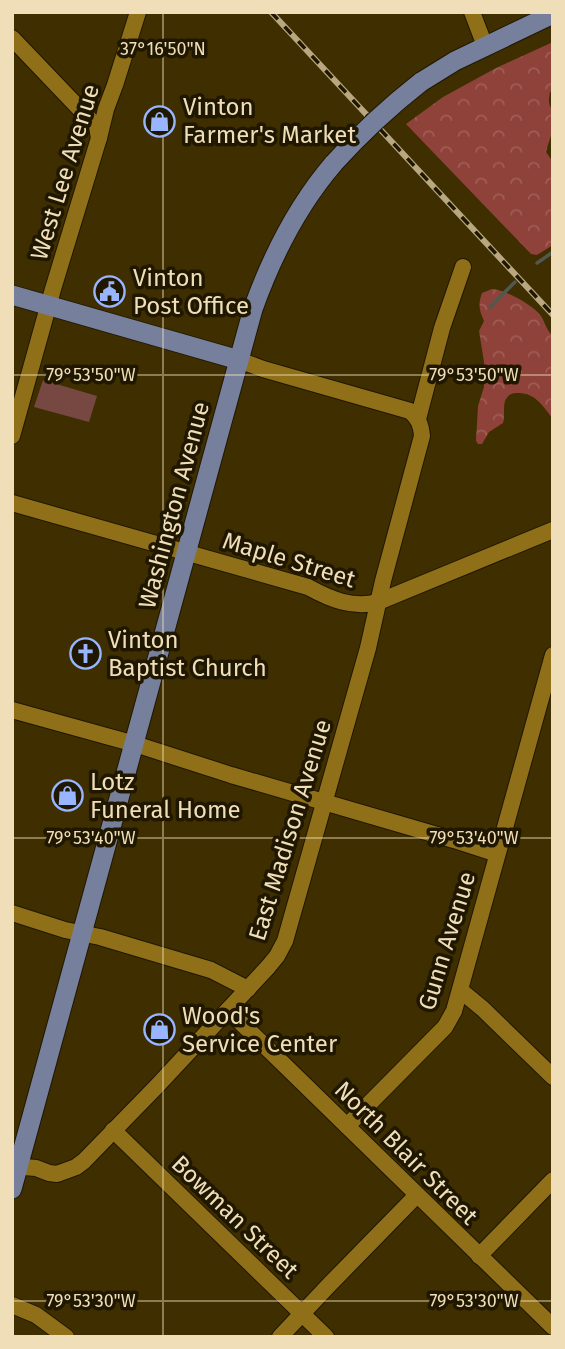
<svg xmlns="http://www.w3.org/2000/svg" width="565" height="1349" viewBox="0 0 565 1349" font-family="'Fira Sans',sans-serif">
  <style>
    .forest { fill: url(#forest-crowns) }
    .park { fill: #774842 }
    .lines { fill: none; stroke-linecap: round; stroke-linejoin: round }
    .stream { stroke: #52584e; stroke-width: 3.5 }
    .minor-casing { stroke: #201700; stroke-width: 18 }
    .major-casing { stroke: #201700; stroke-width: 21 }
    .minor { stroke: #8f7018; stroke-width: 16 }
    .major { stroke: #767f9b; stroke-width: 19 }
    .rail-casing { stroke: #b8a77f; stroke-width: 6 }
    .rail { stroke: #201700; stroke-width: 3.5; stroke-dasharray: 10; stroke-linecap: butt }
    .major-bridge-casing { stroke: #201700; stroke-width: 21; stroke-linecap: butt }
    .major-bridge { stroke: #767f9b; stroke-width: 19 }
    .ticks { fill: none; stroke: #efdeb8; stroke-width: 2; stroke-opacity: 0.45 }
    .labels { text-anchor: middle; dominant-baseline: central; stroke-width: 7; stroke-linejoin: round; paint-order: stroke }
    .poi-label { font-size: 24px; fill: #efdeb8; stroke: #201700; text-anchor: start }
    .street-label { font-size: 24px; fill: #efdeb8; stroke: #201700 }
    .ticks-label { font-size: 18px; text-anchor: middle; fill: #efdeb8; stroke: #201700; stroke-width: 7; stroke-linejoin: round; paint-order: stroke }
  </style>
  <defs>
    <pattern id="forest-crowns" width="20" height="18" patternUnits="userSpaceOnUse" patternTransform="scale(1.75)"><rect width="20" height="18" fill="#8f423a"/><path d="M2 6a3 3 0 1 1 6 0M12 15a3 3 0 1 1 6 0" fill="none" stroke="#9f5d54"/></pattern>
  </defs>
  <rect width="100%" height="100%" fill="#3e2e00"/>
  <g class="forest">
    <path d="M553 42V91L550 92C547 107 551 103 553 116 555 128 549 140 546 152L553 162V245L537 255 531 254 406 124 443 97 496 68Z"/>
    <path d="M492 289C506 290 533 305 541 316 546 324 545 328 553 336V419C544 407 535 393 519 393 512 393 508 394 505 401 503 407 505 416 503 423L489 432 482 444H478L476 441 478 406 484 387V362L479 331 484 321C479 310 478 304 482 293Z"/>
  </g>
  <path class="park" d="M43 380 97 396 89 422 34 407Z"/>
  <g class="lines">
    <g class="stream">
      <path d="M537 263 553 252"/>
      <path d="M490 307 515 282"/>
    </g>
    <defs>
      <g id="minor">
        <path d="M472 12 485 46"/>
        <path d="M12 38 97 127 99 138"/>
        <path d="M418 419 442 328 463 267"/>
        <path d="M12 436 53 289 99 138 106 109 115 85 138 12"/>
        <path d="M12 503 308 587C330 599 353 609 378 602L553 530"/>
        <path d="M12 710 135 744 231 775 454 840 497 854"/>
        <path d="M12 913 65 930 100 937 211 970 248 989"/>
        <path d="M460 990 483 1009 553 1077"/>
        <path d="M228 1010 553 1327"/>
        <path d="M347 1126 445 1027 454 1011 553 655"/>
        <path d="M113 1130 326 1337"/>
        <path d="M12 1166 36 1168 49 1173 57 1174 76 1167 84 1161 157 1086 268 967 277 956 285 941 368 648 383 581 422 436C421 424 418 418 410 411L263 369 239 360"/>
        <path d="M479 1256 553 1180"/>
        <path d="M12 1305 36 1315 66 1337"/>
        <path d="M280 1337 329 1285 417 1195"/>
      </g>
      <g id="major">
        <path d="M421 82 455 61 553 14"/>
        <path d="M12 295 239 360"/>
        <path d="M12 1189 253 309C272 256 297 206 334 163"/>
      </g>
    </defs>
    <use href="#minor" class="minor-casing"/>
    <use href="#major" class="major-casing"/>
    <use href="#minor" class="minor"/>
    <use href="#major" class="major"/>
    <defs>
      <path id="rail" d="M271 12 553 315"/>
    </defs>
    <use href="#rail" class="rail-casing"/>
    <use href="#rail" class="rail"/>
    <defs>
      <path id="major-bridge" d="M334 163C361 133 389 107 421 82"/>
    </defs>
    <use href="#major-bridge" class="major-bridge-casing"/>
    <use href="#major-bridge" class="major-bridge"/>
  </g>
  <path class="ticks" d="M163 12V1337M12 375H553M12 838H553M12 1301H553"/>
  <defs>
    <symbol id="shop-ring" viewBox="-11 -11 22 22"><circle r="9.5" fill="#201700" stroke="#99b5fd" stroke-width="1.5"/><path d="M-5-2.5h2.3a2.7 3.5 0 0 1 5.4 0H5L5.5 6h-11ZM-1.5-2.5h3a1.5 2.3 0 0 0-3 0Z" fill="#99b5fd"/></symbol>
    <symbol id="civic-ring" viewBox="-11 -11 22 22"><circle r="9.5" fill="#201700" stroke="#99b5fd" stroke-width="1.5"/><path d="M-.6-6.5H3V-4.5H.6V-3L4-1V1h2V6H-6V1h2V-1L-.6-3ZM-1.2 2.5V6h2.4V2.5Z" fill="#99b5fd"/></symbol>
    <symbol id="church-ring" viewBox="-11 -11 22 22"><circle r="9.5" fill="#201700" stroke="#99b5fd" stroke-width="1.5"/><path d="M-1.2-6h2.4v3.5h3.3v2.4h-3.3V6h-2.4V-.1h-3.3v-2.4h3.3Z" fill="#99b5fd"/></symbol>
  </defs>
  <g fill-rule="evenodd">
    <use href="#shop-ring" x="142" y="104" width="35" height="35"/>
    <use href="#civic-ring" x="92" y="274" width="35" height="35"/>
    <use href="#church-ring" x="68" y="636" width="35" height="35"/>
    <use href="#shop-ring" x="50" y="778" width="35" height="35"/>
    <use href="#shop-ring" x="142" y="1012" width="35" height="35"/>
  </g>
  <g class="labels">
    <g class="poi-label">
      <text x="183" y="107">Vinton<tspan x="183" dy="28">Farmer's Market</tspan></text>
      <text x="133" y="278">Vinton<tspan x="133" dy="28">Post Office</tspan></text>
      <text x="108" y="640">Vinton<tspan x="108" dy="28">Baptist Church</tspan></text>
      <text x="90" y="782">Lotz<tspan x="90" dy="28">Funeral Home</tspan></text>
      <text x="182" y="1016">Wood's<tspan x="182" dy="28">Service Center</tspan></text>
    </g>
    <g class="street-label">
      <text transform="translate(65 172) rotate(-73)">West Lee Avenue</text>
      <text transform="translate(174 505) rotate(-75)">Washington Avenue</text>
      <text transform="translate(289 560) rotate(17)">Maple Street</text>
      <text transform="translate(290 830) rotate(-73)">East Madison Avenue</text>
      <text transform="translate(447 941) rotate(-73)">Gunn Avenue</text>
      <text transform="translate(406 1153) rotate(45)">North Blair Street</text>
      <text transform="translate(235 1217) rotate(44)">Bowman Street</text>
    </g>
  </g>
  <g class="ticks-label">
    <text x="163" y="55">37°16'50"N</text>
    <text x="474" y="381">79°53'50"W</text>
    <text x="91" y="381">79°53'50"W</text>
    <text x="91" y="844">79°53'40"W</text>
    <text x="474" y="844">79°53'40"W</text>
    <text x="91" y="1307">79°53'30"W</text>
    <text x="474" y="1307">79°53'30"W</text>
  </g>
  <rect width="565" height="1349" fill="none" stroke="#efdeb8" stroke-width="28"/>
</svg>
